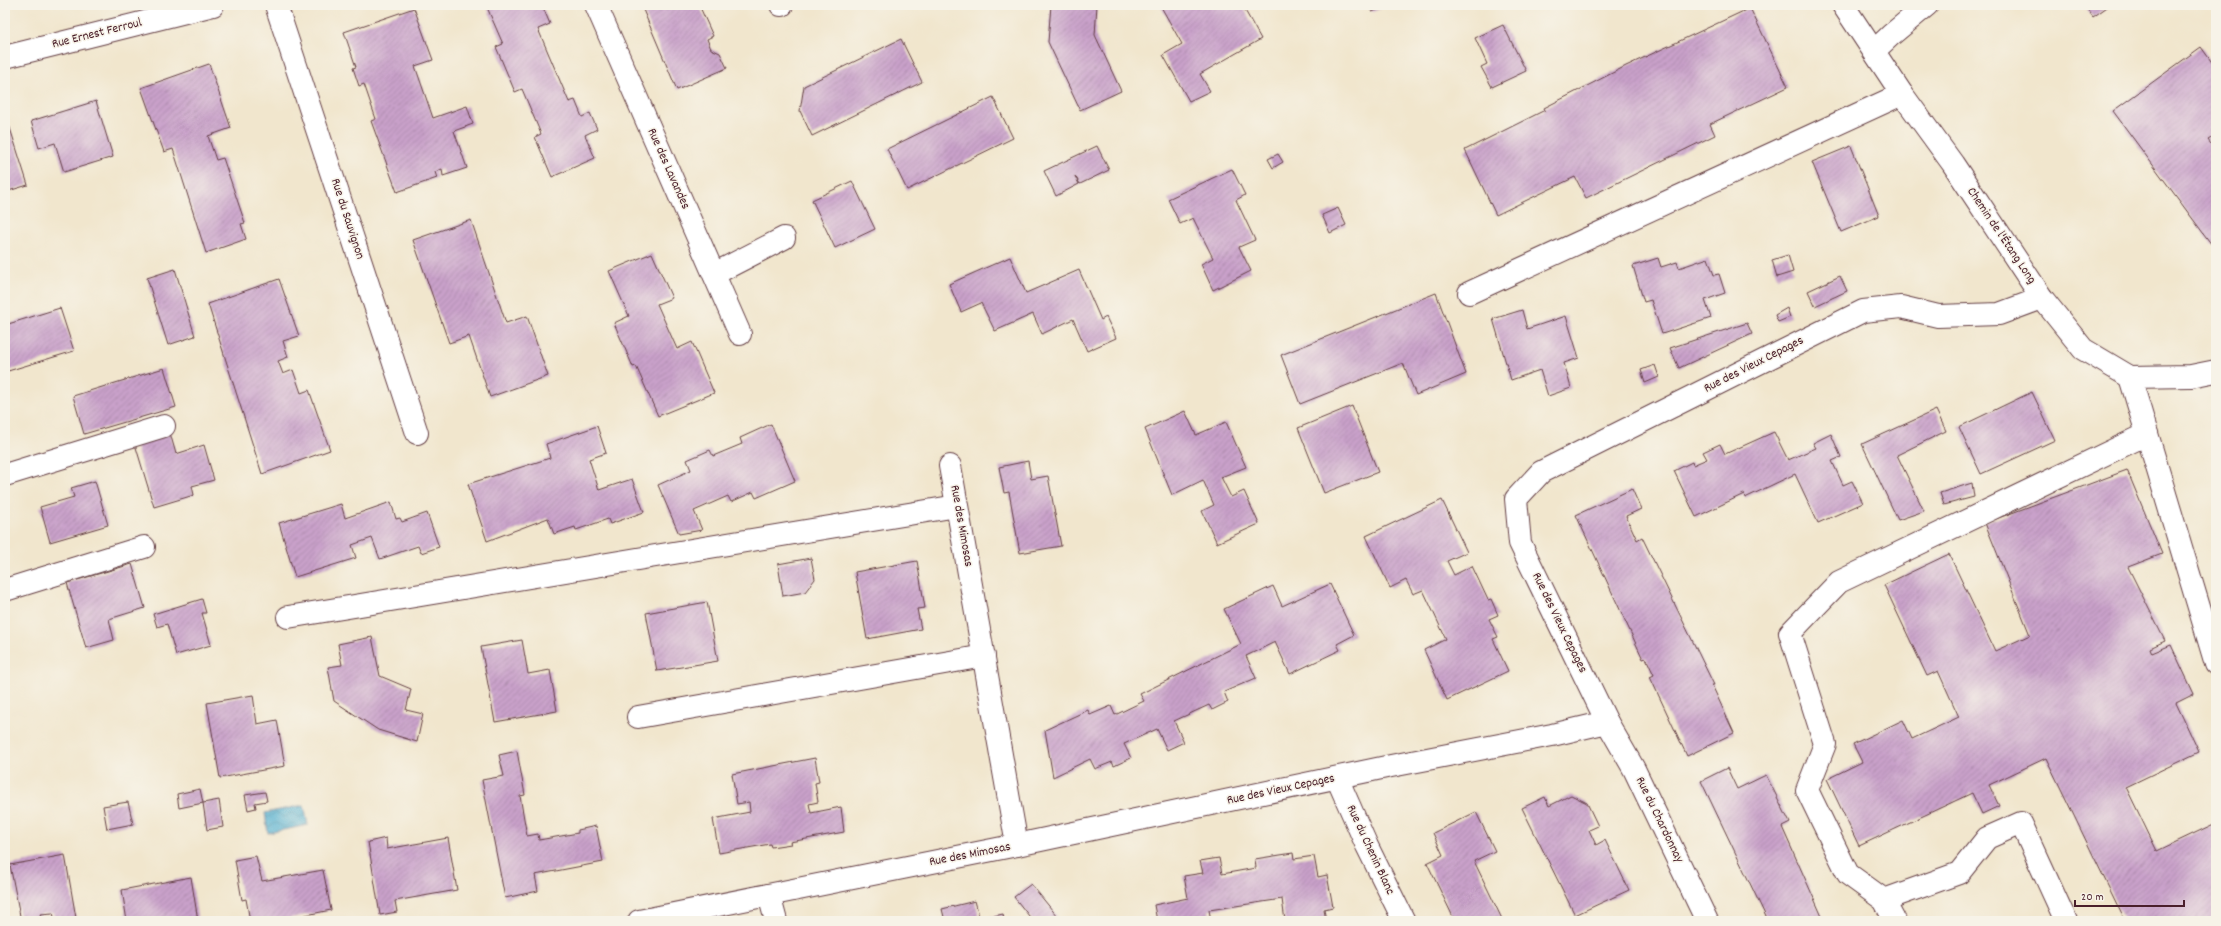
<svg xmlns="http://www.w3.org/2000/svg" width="2221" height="926" viewBox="0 0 2221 926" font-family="Dekko,sans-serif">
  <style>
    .water { fill: url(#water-waves); stroke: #4e687e }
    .building { fill: url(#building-hatch) }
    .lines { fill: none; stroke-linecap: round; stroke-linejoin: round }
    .minor-casing { stroke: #633d43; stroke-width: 24 }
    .minor { stroke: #fff; stroke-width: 22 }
    .labels { text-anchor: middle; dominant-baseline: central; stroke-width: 3; stroke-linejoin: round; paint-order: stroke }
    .street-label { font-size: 13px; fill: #4a1f2b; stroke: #f7f3e8 }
  </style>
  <defs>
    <pattern id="water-waves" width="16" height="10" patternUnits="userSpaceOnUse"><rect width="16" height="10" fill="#53b0d1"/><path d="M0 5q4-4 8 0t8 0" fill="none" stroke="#478faa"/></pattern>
    <pattern id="building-hatch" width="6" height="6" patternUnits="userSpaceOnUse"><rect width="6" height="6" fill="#c9a1ca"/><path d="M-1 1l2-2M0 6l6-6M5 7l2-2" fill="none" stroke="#a583a4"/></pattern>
  </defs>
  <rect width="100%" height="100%" fill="#f7f3e8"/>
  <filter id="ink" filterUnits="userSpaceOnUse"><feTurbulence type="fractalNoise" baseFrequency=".025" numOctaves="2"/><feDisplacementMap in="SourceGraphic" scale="8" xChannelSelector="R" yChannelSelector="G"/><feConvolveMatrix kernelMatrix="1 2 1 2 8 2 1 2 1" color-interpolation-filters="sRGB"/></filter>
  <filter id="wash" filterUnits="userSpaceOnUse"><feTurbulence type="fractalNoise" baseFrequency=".012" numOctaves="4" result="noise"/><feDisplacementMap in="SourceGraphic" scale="16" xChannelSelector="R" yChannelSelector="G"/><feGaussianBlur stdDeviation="0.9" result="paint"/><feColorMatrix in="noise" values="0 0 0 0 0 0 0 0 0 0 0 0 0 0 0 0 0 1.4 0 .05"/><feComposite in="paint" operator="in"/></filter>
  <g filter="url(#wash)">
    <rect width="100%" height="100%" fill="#f1e6cd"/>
    <path class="water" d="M304 805 308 825 268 833 265 813Z"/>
    <g id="blocks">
      <g class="building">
        <path d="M486 5H542L550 24 538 29 569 102 575 100 582 117 590 113 597 129 585 135 595 158 552 177 535 137 541 134 522 89 515 92 496 47 503 44Z"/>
        <path d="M641 5H699L713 36 707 39 711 49 720 53 727 68 677 90Z"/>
        <path d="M1051 5H1097L1095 35 1121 91 1080 110 1048 42Z"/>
        <path d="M1160 5H1242L1261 39 1200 74 1210 91 1189 101 1163 55 1182 44Z"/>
        <path d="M1369 5H1389L1372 12Z"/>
        <path d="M2084 5H2110L2093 17Z"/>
        <path d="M414 8 433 60 415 66 433 118 467 106 473 124 454 131 467 168 443 176 442 169 435 172 437 178 397 192 371 121 376 119 364 84 359 86 353 68 356 67 344 32Z"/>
        <path d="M1750 8 1788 87 1710 124 1715 135 1586 198 1575 177 1496 215 1465 150 1545 110 1544 108 1626 66Z"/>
        <path d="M1503 25 1526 71 1492 87 1481 67 1487 64 1475 38Z"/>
        <path d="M901 39 922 82 812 136 800 111 804 86Z"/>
        <path d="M2201 47 2216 68V135L2208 140 2216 151V242L2212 245 2113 111Z"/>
        <path d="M209 64 231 128 208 136 216 160 223 158 245 223 241 224 246 239 206 253 173 149 164 152 141 88Z"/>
        <path d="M993 97 1013 138 907 190 887 149Z"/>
        <path d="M96 101 113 157 64 172 55 143 39 148 31 121Z"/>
        <path d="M9 125 28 185 5 192V126Z"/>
        <path d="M1097 146 1109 170 1080 184 1075 176 1079 184 1056 196 1044 171Z"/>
        <path d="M1851 146 1879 216 1841 232 1812 162Z"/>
        <path d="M1278 154 1283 162 1273 168 1268 159Z"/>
        <path d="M1232 169 1245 195 1236 200 1255 240 1239 247 1251 271 1213 290 1201 264 1213 258 1193 218 1180 224 1168 199Z"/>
        <path d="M852 181 875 229 835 248 812 200Z"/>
        <path d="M1338 208 1346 225 1330 233 1322 215Z"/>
        <path d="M471 220 506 323 527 316 548 376 490 397 469 336 449 343 413 240Z"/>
        <path d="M652 253 672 298 657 304 677 349 692 342 714 393 658 416 636 366 633 367 614 323 629 316 609 271Z"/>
        <path d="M1788 255 1793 272 1777 277 1772 260Z"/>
        <path d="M1010 257 1026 293 1079 270 1101 320 1106 317 1116 338 1087 351 1073 319 1042 334 1033 314 995 331 981 303 961 312 949 284Z"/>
        <path d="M1658 258 1661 267 1677 262 1679 268 1708 258 1714 275 1719 274 1725 293 1705 300 1711 318 1662 334 1651 300 1644 302 1633 266Z"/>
        <path d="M175 269 195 336 168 345 147 278Z"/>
        <path d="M1840 276 1847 291 1815 306 1808 291Z"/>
        <path d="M279 279 299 336 283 341 288 357 278 361 283 374 293 370 301 393 309 390 330 450 262 474 208 304Z"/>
        <path d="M1436 293 1466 374 1416 395 1403 363 1300 404 1281 355Z"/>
        <path d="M60 308 74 351 8 371 5 364V325Z"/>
        <path d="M1787 308 1790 317 1778 322 1775 315Z"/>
        <path d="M1522 310 1527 329 1566 316 1579 358 1564 363 1571 388 1548 396 1540 370 1511 380 1493 319Z"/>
        <path d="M1747 323 1752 334 1679 368 1670 348Z"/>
        <path d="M1655 365 1659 377 1645 383 1641 370Z"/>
        <path d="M164 368 176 407 84 434 73 396Z"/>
        <path d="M2032 392 2055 440 1981 474 1959 427Z"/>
        <path d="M1352 406 1378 472 1324 493 1298 428Z"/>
        <path d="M1936 410 1946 431 1897 455 1924 511 1898 520 1862 444Z"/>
        <path d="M1185 411 1196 435 1226 422 1246 467 1221 477 1231 497 1244 491 1259 524 1217 543 1202 511 1214 505 1203 480 1172 495 1145 429Z"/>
        <path d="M771 424 795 481 756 498 753 492 731 502 728 496 694 511 702 530 679 534 658 485 691 470 687 460 710 450 713 456 742 444 740 438Z"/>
        <path d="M597 426 606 453 589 459 599 490 632 479 644 512 610 524 608 519 576 530 575 527 554 534 548 518 487 541 468 484 550 458 546 444Z"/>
        <path d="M1774 432 1788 460 1816 448 1813 443 1831 434 1841 457 1832 461 1843 485 1852 481 1863 503 1818 523 1795 474 1745 498 1744 494 1696 517 1674 471 1692 462 1693 465 1707 459 1703 452 1720 444 1725 454Z"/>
        <path d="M170 433 176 454 204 445 214 480 192 486 194 495 154 507 135 444Z"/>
        <path d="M1028 461 1031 479 1048 476 1061 546 1020 553 1009 492 1004 493 999 467Z"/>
        <path d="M2127 470 2162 554 2128 567 2165 641 2150 648 2152 653 2171 645 2194 694 2176 703 2199 752 2126 787 2157 851 2216 823V921H2125L2046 758 1989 785 1999 806 1982 814 1972 793 1859 846 1827 779 1862 762 1853 744 1903 720 1912 739 1959 717 1938 671 1927 676 1884 585 1949 554 1995 651 2030 635 1985 523Z"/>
        <path d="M95 481 108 525 50 542 40 507 74 497 71 488Z"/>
        <path d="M1972 483 1974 497 1944 505 1940 493Z"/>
        <path d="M1632 489 1641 509 1626 516 1637 540 1642 537 1714 685H1712L1734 733 1687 756 1650 677 1654 675 1646 658 1643 659 1576 515Z"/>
        <path d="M1442 500 1467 552 1447 561 1454 575 1472 566 1488 600 1491 599 1498 615 1489 619 1498 637 1493 639 1508 671 1447 700 1424 650 1446 639 1423 590 1413 594 1406 580 1390 588 1366 536Z"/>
        <path d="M391 502 396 519 400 518 402 522 427 513 439 547 421 553 418 546 380 559 372 538 352 545 356 558 295 577 279 523 341 504 345 518Z"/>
        <path d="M811 558 815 579 805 592 783 596 778 564Z"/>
        <path d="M917 561 925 608 917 609 921 629 867 639 855 572Z"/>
        <path d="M132 564 145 608 109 619 114 640 86 648 67 583Z"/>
        <path d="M1330 584 1354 635 1337 644 1340 650 1290 674 1275 642 1246 656 1256 678 1224 692 1228 702 1212 710 1209 705 1174 721 1184 742 1167 750 1157 729 1124 744 1131 758 1114 766 1112 762 1095 769 1090 759 1053 777 1045 730 1088 710 1090 715 1111 706 1115 715 1144 701 1140 694 1241 644 1224 609 1273 586 1282 606Z"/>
        <path d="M202 599 206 613H202L211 645 176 655 167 624 157 627 153 614Z"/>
        <path d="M707 602 718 661 657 671 646 613Z"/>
        <path d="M372 637 380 676 411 689 406 710 423 714 417 742 378 730 334 701 328 667 342 665 338 644Z"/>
        <path d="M522 640 528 674 550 670 557 711 495 722 481 647Z"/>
        <path d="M253 695 257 724 277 720 285 766 220 778 207 703Z"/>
        <path d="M517 751 525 795 520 796 527 836 538 834 539 840 578 833V830L596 826 603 862 535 875 538 891 505 898 482 780 504 776 499 755Z"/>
        <path d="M815 758 819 782 815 783 818 802 809 804 811 813 841 807 844 832 790 842 791 844 771 847 770 844 719 853 713 819 750 812 749 802 737 804 732 774Z"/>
        <path d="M1727 768 1737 789 1766 775 1790 823 1782 827 1824 921H1768L1701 781Z"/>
        <path d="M200 789 203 803 179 808 177 794Z"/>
        <path d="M265 792 267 801 255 803 256 808 248 810 245 795Z"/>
        <path d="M1571 795 1587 803 1598 826 1589 830 1596 845 1605 840 1629 890 1575 915 1522 808 1545 797 1549 806Z"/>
        <path d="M219 800 223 827 207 830 203 803Z"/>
        <path d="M128 802 133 824 107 829 103 806Z"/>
        <path d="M1476 812 1495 851 1474 861 1503 921H1455L1427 863 1443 855 1433 833Z"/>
        <path d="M386 838 387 849 448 838 457 890 395 901 397 912 380 915 368 842Z"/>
        <path d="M1293 853 1294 859 1314 856 1318 877 1327 875 1333 907 1324 909 1326 921H1285L1282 899 1209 910 1211 921H1157L1154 905 1188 898 1184 876 1203 873 1200 861 1219 858 1222 874 1256 868 1255 859Z"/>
        <path d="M65 855 76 918 55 921 53 913 40 914 42 921H21L10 865Z"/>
        <path d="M256 856 262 881 323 870 331 910 276 921H250L246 899 242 900 235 860Z"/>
        <path d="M191 877 198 921H127L122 890Z"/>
        <path d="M1031 884 1057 916 1050 921H1033L1014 897Z"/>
        <path d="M975 901 980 919 1003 914 1004 921H945L942 909Z"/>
      </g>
    </g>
  </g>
  <g filter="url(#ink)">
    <use href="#blocks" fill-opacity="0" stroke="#633d43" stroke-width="1"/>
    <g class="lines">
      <defs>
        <g id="minor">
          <path d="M276 5 417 433"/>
          <path d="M596 5 740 334"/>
          <path d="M781 5H782"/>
          <path d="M1843 5 1902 94 1953 164 2042 298 2083 349 2130 377 2191 376 2216 371"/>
          <path d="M1874 51 1891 35 1927 5"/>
          <path d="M5 57 213 5"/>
          <path d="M714 274 784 238"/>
          <path d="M1469 293 1902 94"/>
          <path d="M2130 377 2216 664"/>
          <path d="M5 475 164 426"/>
          <path d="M5 590 144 547"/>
          <path d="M288 617 957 506"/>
          <path d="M638 717 984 656"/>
          <path d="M1607 722 1634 769 1707 921"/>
          <path d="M1337 778 1367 846 1404 921"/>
          <path d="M1017 845 1391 766 1552 735 1607 722 1520 543 1516 499 1541 472 1863 311 1901 307 1938 316 1999 314 2042 298"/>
          <path d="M769 895 776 921"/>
          <path d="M1884 900 1959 873 1987 838 2021 823 2066 921"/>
          <path d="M639 921 1017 845 950 466"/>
          <path d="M1895 921 1884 900 1848 874 1807 790 1825 744 1790 633 1839 582 2147 434"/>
        </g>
      </defs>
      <use href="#minor" class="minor-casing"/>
      <use href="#minor" class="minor"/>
    </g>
  </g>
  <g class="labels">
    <g class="street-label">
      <text transform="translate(97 34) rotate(-14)">Rue Ernest Ferroul</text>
      <text transform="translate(668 169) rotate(66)">Rue des Lavandes</text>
      <text transform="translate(347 219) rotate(72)">Rue du Sauvignon</text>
      <text transform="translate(2001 236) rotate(56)">Chemin de l'Étang Long</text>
      <text transform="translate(1754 365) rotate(-27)">Rue des Vieux Cepages</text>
      <text transform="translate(961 526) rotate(80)">Rue des Mimosas</text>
      <text transform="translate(1559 623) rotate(64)">Rue des Vieux Cepages</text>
      <text transform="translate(1281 790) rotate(-12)">Rue des Vieux Cepages</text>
      <text transform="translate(1659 820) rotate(64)">Rue du Chardonnay</text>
      <text transform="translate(1370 850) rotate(65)">Rue du Chenin Blanc</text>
      <text transform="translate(970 855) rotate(-11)">Rue des Mimosas</text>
    </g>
  </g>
  <rect width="2221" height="926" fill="none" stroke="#f7f3e8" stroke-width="20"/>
  <path d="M2075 900v6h109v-6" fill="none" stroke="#4a1f2b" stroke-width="2"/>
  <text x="2081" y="900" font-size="12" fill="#4a1f2b" stroke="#f7f3e8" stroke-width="3" paint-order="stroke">20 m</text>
</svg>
